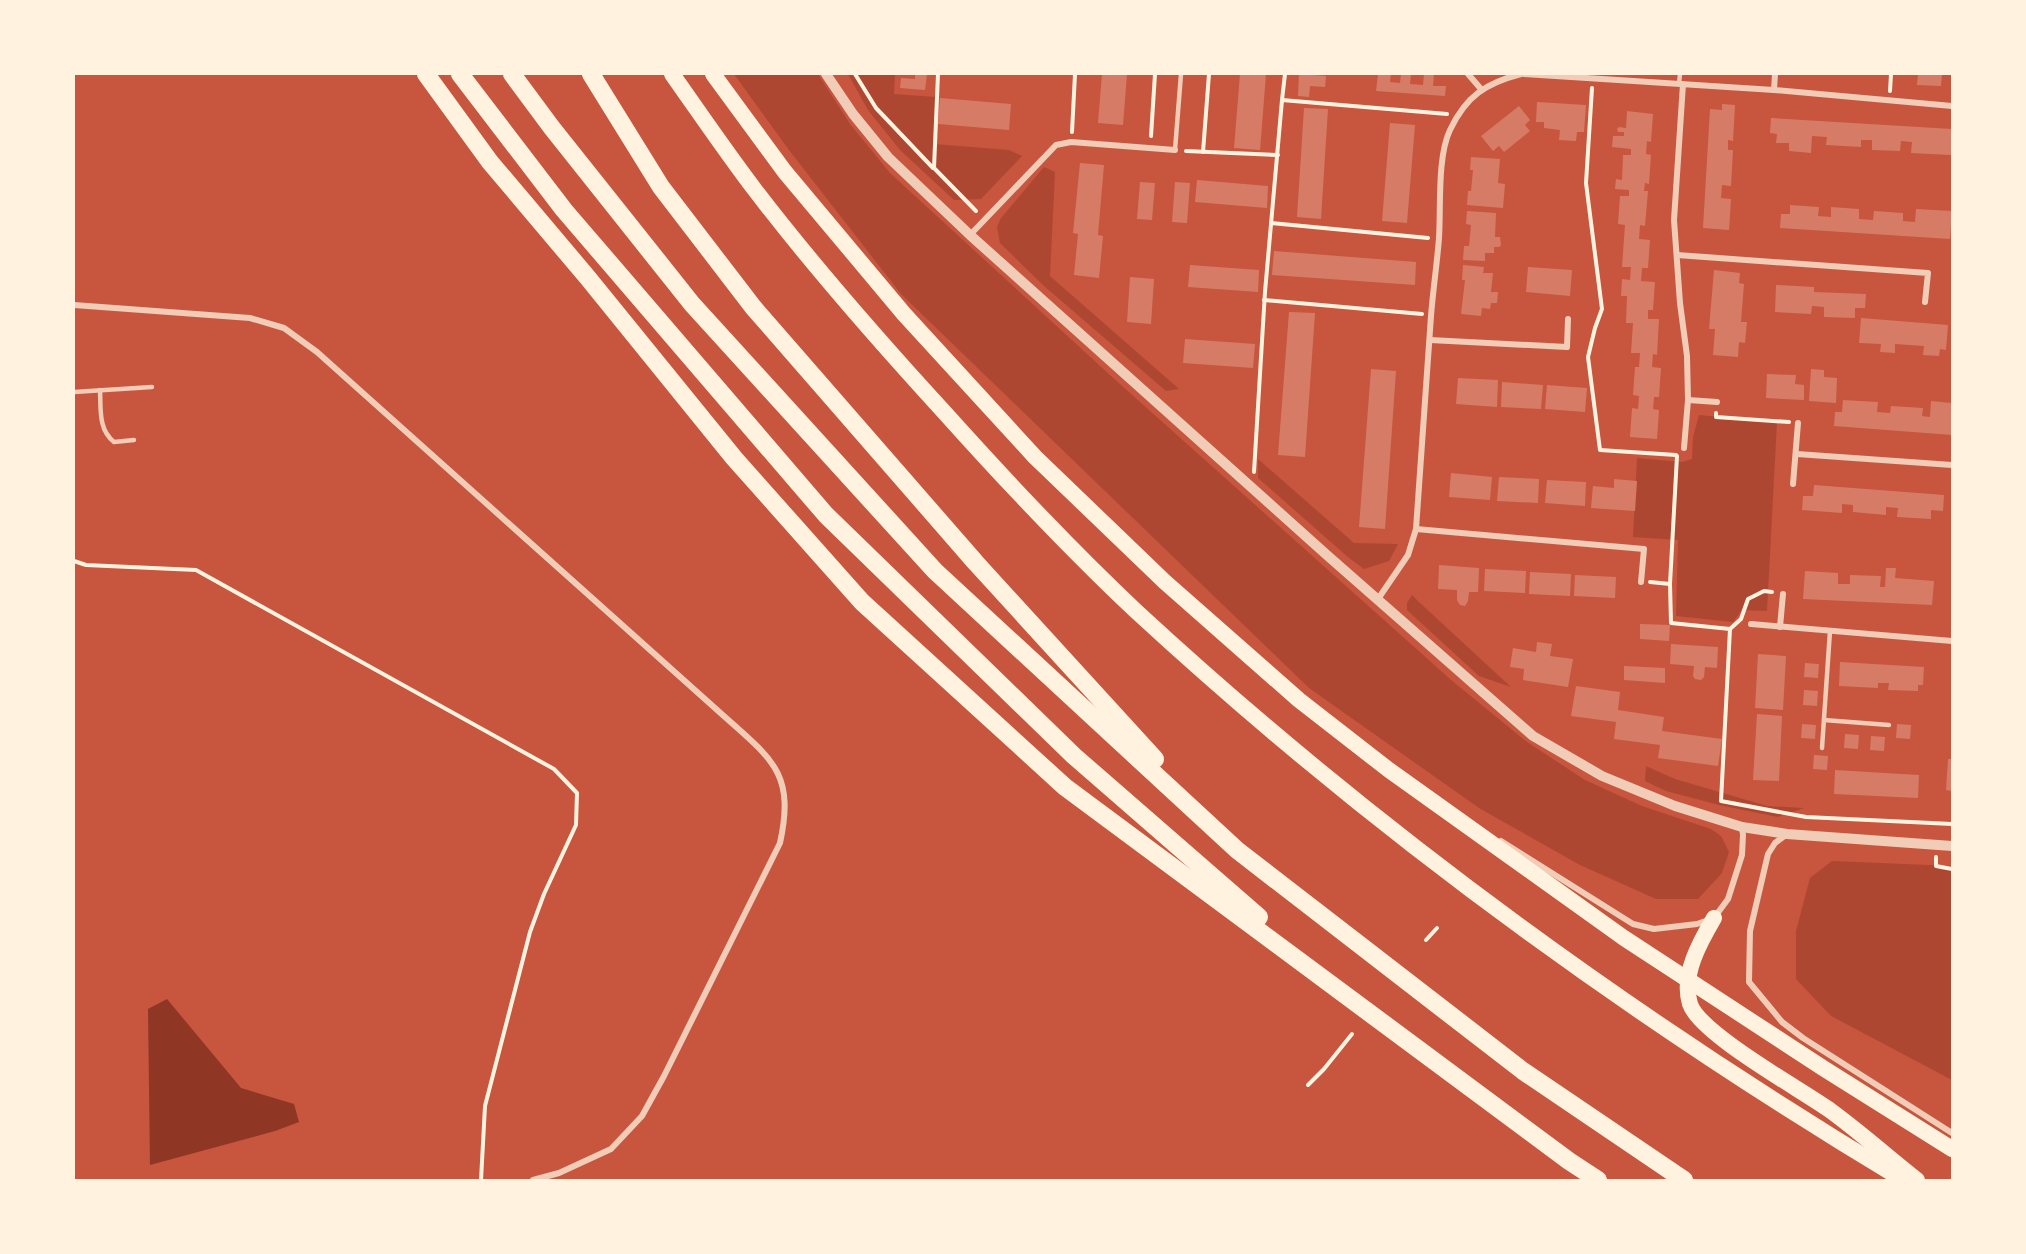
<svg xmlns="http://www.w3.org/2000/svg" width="2026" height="1254" viewBox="0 0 2026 1254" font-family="Rubik,sans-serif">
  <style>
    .green { fill: #ae4732 }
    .water { fill: #8f3625 }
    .building { fill: #d67c66 }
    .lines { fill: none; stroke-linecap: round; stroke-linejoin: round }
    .path { stroke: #fff3e0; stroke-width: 4 }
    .service { stroke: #f1ccb7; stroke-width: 4.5 }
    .minor { stroke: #f1ccb7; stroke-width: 6 }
    .tertiary { stroke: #f1ccb7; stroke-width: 10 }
    .trunk { stroke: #fff3e0; stroke-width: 16 }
    .motorway { stroke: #fff3e0; stroke-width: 18 }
  </style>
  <rect width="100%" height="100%" fill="#c8553d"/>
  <g class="green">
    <path d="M734 74H818L850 124 890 173 1111 376 1450 679 1527 742 1585 780 1642 806 1711 829 1721 836 1729 852 1722 873 1698 899H1656L1580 865 1479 808 1309 688 901 294 789 150Z"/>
    <path d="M848 74H895L894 94 936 97 934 144 1009 150 1022 156 981 199 954 200 900 150 868 110Z"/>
    <path d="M1044 167 1055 172 1050 276 1179 389 1166 391 1044 286 1000 243 997 227 1001 218Z"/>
    <path d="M1699 415 1777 422 1767 611 1742 610 1733 622 1676 616 1678 540 1633 537 1637 458 1682 462 1692 459 1693 437Z"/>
    <path d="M1258 459 1354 543 1398 544 1389 561 1364 569 1349 558 1258 478Z"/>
    <path d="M1412 595 1420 603 1511 687 1479 676 1407 610V603Z"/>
    <path d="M1646 766 1675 779 1767 806 1804 808 1778 817 1719 805 1666 791 1645 781Z"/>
    <path d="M1832 861 1952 866V1080L1831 1016 1796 979V931L1810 878Z"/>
  </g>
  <path class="water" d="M167 999 241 1088 294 1104 299 1122 275 1131 150 1165 148 1009Z"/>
  <g class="building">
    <path d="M915 74H927L925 90 900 88 901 78 915 79Z"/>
    <path d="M1102 74H1127L1123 125 1098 123Z"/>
    <path d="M1240 74H1266L1260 150 1234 148Z"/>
    <path d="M1299 74 1326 76 1325 87 1310 86 1309 97 1298 96Z"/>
    <path d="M1378 74H1391L1390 82 1400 83 1401 74H1411L1410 84 1423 85 1424 74H1434L1433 86H1446L1445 96 1376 91Z"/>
    <path d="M1918 74H1942L1941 86 1917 85Z"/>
    <path d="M940 98 1011 104 1009 130 938 124Z"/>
    <path d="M1537 102 1586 105 1584 132H1577L1576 141 1559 140 1560 130 1544 128V122H1536Z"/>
    <path d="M1722 104 1735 105 1733 141 1728 140V150H1733L1731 186 1722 185 1721 198 1731 199 1729 230 1703 228 1710 109 1722 110Z"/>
    <path d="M1519 106 1530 120 1525 125 1530 131 1504 152 1499 146 1493 151 1481 136Z"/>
    <path d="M1304 108 1328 109 1321 219 1297 217Z"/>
    <path d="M1627 111 1653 114 1651 142 1647 141 1646 154 1651 155 1649 184 1645 183 1644 191H1648L1645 226 1640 225 1639 239 1650 240 1648 268H1642L1641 281 1655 282 1653 310H1648V319H1659L1657 355 1653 354 1652 367 1661 368 1659 397H1654L1653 409 1659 410 1657 439 1630 437 1632 408 1638 409 1639 396 1633 395 1635 367H1639L1640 353H1631L1633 323H1626L1627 296H1621L1622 279 1630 280 1631 267H1622L1625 225 1618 224 1620 196H1629V190L1615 189 1616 179 1622 180 1623 155H1631V149L1612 147 1613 136H1624V132H1618L1617 129 1619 127 1626 128Z"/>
    <path d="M1771 118 1952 129 1951 155 1911 153 1912 142 1901 141 1900 151 1872 150V140H1861V147L1826 145 1827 137 1812 136 1811 153 1789 151V143H1776L1777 134 1770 133Z"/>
    <path d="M1390 123 1415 125 1407 223 1382 221Z"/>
    <path d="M1471 157 1500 159 1498 183 1505 184 1503 208 1467 205 1468 191H1471L1473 170H1470Z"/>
    <path d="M1080 163 1104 165 1098 235 1103 236 1099 278 1074 275 1078 234 1073 233Z"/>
    <path d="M1197 180 1268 186 1267 208 1195 202Z"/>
    <path d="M1140 182 1155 183 1152 220 1137 219Z"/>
    <path d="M1175 182 1190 183 1187 223 1172 222Z"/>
    <path d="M1790 205 1819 207 1818 216 1831 217V207L1859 209V219L1873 220 1874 211 1903 213V221L1915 222 1916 209 1952 211 1950 239 1780 228 1781 214H1790Z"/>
    <path d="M1467 211 1496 213 1495 237H1500L1501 245 1499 247H1494V253H1485V261L1463 260 1464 246H1469L1471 225 1466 224Z"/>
    <path d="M1274 251 1416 262 1415 285 1272 275Z"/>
    <path d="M1190 265 1259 270 1258 292 1188 287Z"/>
    <path d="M1463 265 1484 267 1483 273H1493L1491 292H1498L1497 303H1491L1490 309 1482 308 1481 316 1461 314 1465 280H1462Z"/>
    <path d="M1528 267 1572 270 1570 296 1526 292Z"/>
    <path d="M1714 270 1740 273 1739 283 1744 284 1741 322H1747L1745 343 1739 342 1738 357 1713 355 1715 329H1709Z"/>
    <path d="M1130 277 1154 279 1151 324 1127 322Z"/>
    <path d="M1776 285 1814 287V292L1866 294 1865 308H1855V318L1824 317V307L1812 306 1811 314 1775 312Z"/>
    <path d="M1289 312 1315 313 1305 457 1278 455Z"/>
    <path d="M1861 318 1948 325 1946 350 1940 349 1939 356 1923 355 1924 346 1895 344V353L1880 352 1881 344 1859 343Z"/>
    <path d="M1185 339 1255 344 1253 368 1183 363Z"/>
    <path d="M1371 369 1396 371 1385 529 1359 527Z"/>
    <path d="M1811 369 1824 370V377L1837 378 1836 403 1809 401Z"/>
    <path d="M1767 374 1796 375 1795 384 1804 385V400L1766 398Z"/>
    <path d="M1458 378 1498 380 1497 407 1456 404Z"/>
    <path d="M1502 382 1543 385 1541 409 1501 407Z"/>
    <path d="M1547 385 1587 388 1585 412 1545 409Z"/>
    <path d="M1843 400 1878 402 1877 412 1890 413 1891 406 1923 408 1922 416 1930 417 1931 401 1952 403V435L1834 426 1835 412H1842Z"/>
    <path d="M1451 473 1492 477 1490 500 1449 497Z"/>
    <path d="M1499 477 1539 479 1538 503 1497 501Z"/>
    <path d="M1614 479 1637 481 1635 511 1591 508 1593 486 1614 488Z"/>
    <path d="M1547 480 1586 482 1585 506 1545 503Z"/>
    <path d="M1814 485 1944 495 1943 511 1931 510V519L1897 517 1898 508 1886 507V515L1853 512V505L1842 504V513L1802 510 1803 496H1813Z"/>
    <path d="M1439 565 1479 568 1478 592H1469L1468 601 1465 606 1460 605 1457 600V590L1438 589Z"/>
    <path d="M1886 568H1896L1895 578 1934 581 1932 605 1803 599 1805 571 1838 573V584H1850V575L1881 576 1880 587H1885Z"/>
    <path d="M1485 569 1526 571 1525 593 1484 591Z"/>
    <path d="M1530 572 1571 574 1570 596 1529 594Z"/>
    <path d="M1575 575 1616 577 1615 598 1574 596Z"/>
    <path d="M1640 624 1670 625 1669 641 1640 639Z"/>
    <path d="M1537 642 1552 644 1550 656 1573 659 1568 687 1523 680 1524 669 1510 667 1513 648 1536 652Z"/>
    <path d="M1671 644 1718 647 1717 668 1705 667 1704 677 1701 680 1695 679 1693 676 1694 666 1670 664Z"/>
    <path d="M1758 654 1786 656 1783 710 1755 708Z"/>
    <path d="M1840 662 1924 667 1923 685H1918V691L1888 690 1889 683H1878V688L1839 686Z"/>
    <path d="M1805 663 1819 664 1818 678 1804 677Z"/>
    <path d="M1624 666 1665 668V683L1624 680Z"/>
    <path d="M1576 686 1620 692 1618 710 1664 717 1662 731 1722 739 1718 766 1658 758 1660 745 1614 739 1616 722 1571 716Z"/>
    <path d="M1804 690 1818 691 1817 706 1803 705Z"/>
    <path d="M1757 714 1782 716 1779 781 1753 780Z"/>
    <path d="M1802 724 1816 725 1815 739 1801 738Z"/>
    <path d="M1897 724 1911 725 1910 739 1896 738Z"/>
    <path d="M1845 734 1859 735 1858 749 1844 748Z"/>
    <path d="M1871 736 1885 737 1884 751 1870 750Z"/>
    <path d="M1814 755 1828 756 1827 770 1813 769Z"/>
    <path d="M1948 759H1952V791L1946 790Z"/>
    <path d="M1835 770 1919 775 1918 798 1834 794Z"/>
  </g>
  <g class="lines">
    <g class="path">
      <path d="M855 74 876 108 933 168"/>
      <path d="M938 74 934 168 976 211"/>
      <path d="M1592 88 1586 183 1602 309 1595 328 1588 357 1600 450 1676 455"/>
      <path d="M1890 91 1891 74"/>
      <path d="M1282 100 1285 74"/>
      <path d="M1072 132 1075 74"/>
      <path d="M1151 136 1155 74"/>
      <path d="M1186 151 1278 155"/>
      <path d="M1203 152 1209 74"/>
      <path d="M1271 223 1428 238"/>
      <path d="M1264 300 1422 314"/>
      <path d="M1716 413V417L1789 422"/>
      <path d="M1677 456 1670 584 1671 623 1730 629 1721 801 1806 817 1952 824"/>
      <path d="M1254 472 1265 292 1282 100 1447 114"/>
      <path d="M74 561 86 565 196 570 554 769 577 793 576 825 544 894 530 932 485 1106 481 1180"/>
      <path d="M1650 582 1670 584"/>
      <path d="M1730 629 1741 619 1748 599 1764 591 1772 592"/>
      <path d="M1936 857V866L1952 869"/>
      <path d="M1426 940 1437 928"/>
      <path d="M1308 1085 1324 1069 1352 1034"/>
    </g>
    <g class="service">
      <path d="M1679 84 1680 74"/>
      <path d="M1175 150 1181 74"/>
      <path d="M100 390C101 409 98 429 114 442L134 440"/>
      <path d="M74 392 152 387"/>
      <path d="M1824 720 1889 725"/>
      <path d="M1822 748 1830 631"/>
    </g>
    <g class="minor">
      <path d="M1468 74 1481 89"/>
      <path d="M1524 74 1774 90 1952 106"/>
      <path d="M1683 84 1674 220 1680 303 1687 356 1688 400 1684 448"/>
      <path d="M1774 90 1775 74"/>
      <path d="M970 235 1056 145 1071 142 1175 150"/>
      <path d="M1677 255 1928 273 1925 302"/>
      <path d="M74 305 250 318 284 328 317 352 725 717C773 760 795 774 780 843L664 1076 642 1116 611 1149 559 1173 533 1180"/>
      <path d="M1430 340 1567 347 1568 319"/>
      <path d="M1688 400 1717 402"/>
      <path d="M1797 454 1952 465"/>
      <path d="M1793 484 1798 423"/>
      <path d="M1416 529 1644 549 1641 582"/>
      <path d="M1378 599 1408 555 1416 529C1421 458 1426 387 1431 316 1433 290 1437 264 1439 238 1441 208 1437 157 1450 130 1466 96 1486 83 1521 74"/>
      <path d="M1751 624 1952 641"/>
      <path d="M1780 627 1783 594"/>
      <path d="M1787 834 1775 843 1768 854 1750 931 1749 982 1782 1022 1803 1038 1952 1133"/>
      <path d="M1501 841 1633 924 1654 929 1697 924 1714 918 1728 899 1742 855 1743 835 1742 827"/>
    </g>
    <path class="tertiary" d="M826 74 853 114 888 157 970 235 1328 556 1533 736 1602 776 1675 806 1742 827 1787 834 1952 846"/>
    <g class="trunk">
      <path d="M672 74C699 112 726 152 755 190 814 267 879 341 945 413 1006 481 1070 549 1137 612 1371 828 1630 1016 1903 1180"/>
      <path d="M713 74 785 172 904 314 1035 457 1165 582 1299 700 1389 770 1624 938 1823 1068 1952 1149"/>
      <path d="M1714 918C1700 942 1681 975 1690 1004 1700 1034 1802 1090 1831 1111 1861 1133 1889 1158 1917 1180"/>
    </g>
    <g class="motorway">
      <path d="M426 74 490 162 588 278 734 458 862 602 1065 787 1569 1161 1598 1180"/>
      <path d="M460 74 564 210 826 515 1074 756 1259 917"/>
      <path d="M512 74 552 128 692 304 935 571 1237 850 1523 1071 1684 1180"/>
      <path d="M591 74 661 187 753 307 976 563 1155 759"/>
    </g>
  </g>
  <rect width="2026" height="1254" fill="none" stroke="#fff3e0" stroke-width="150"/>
</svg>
